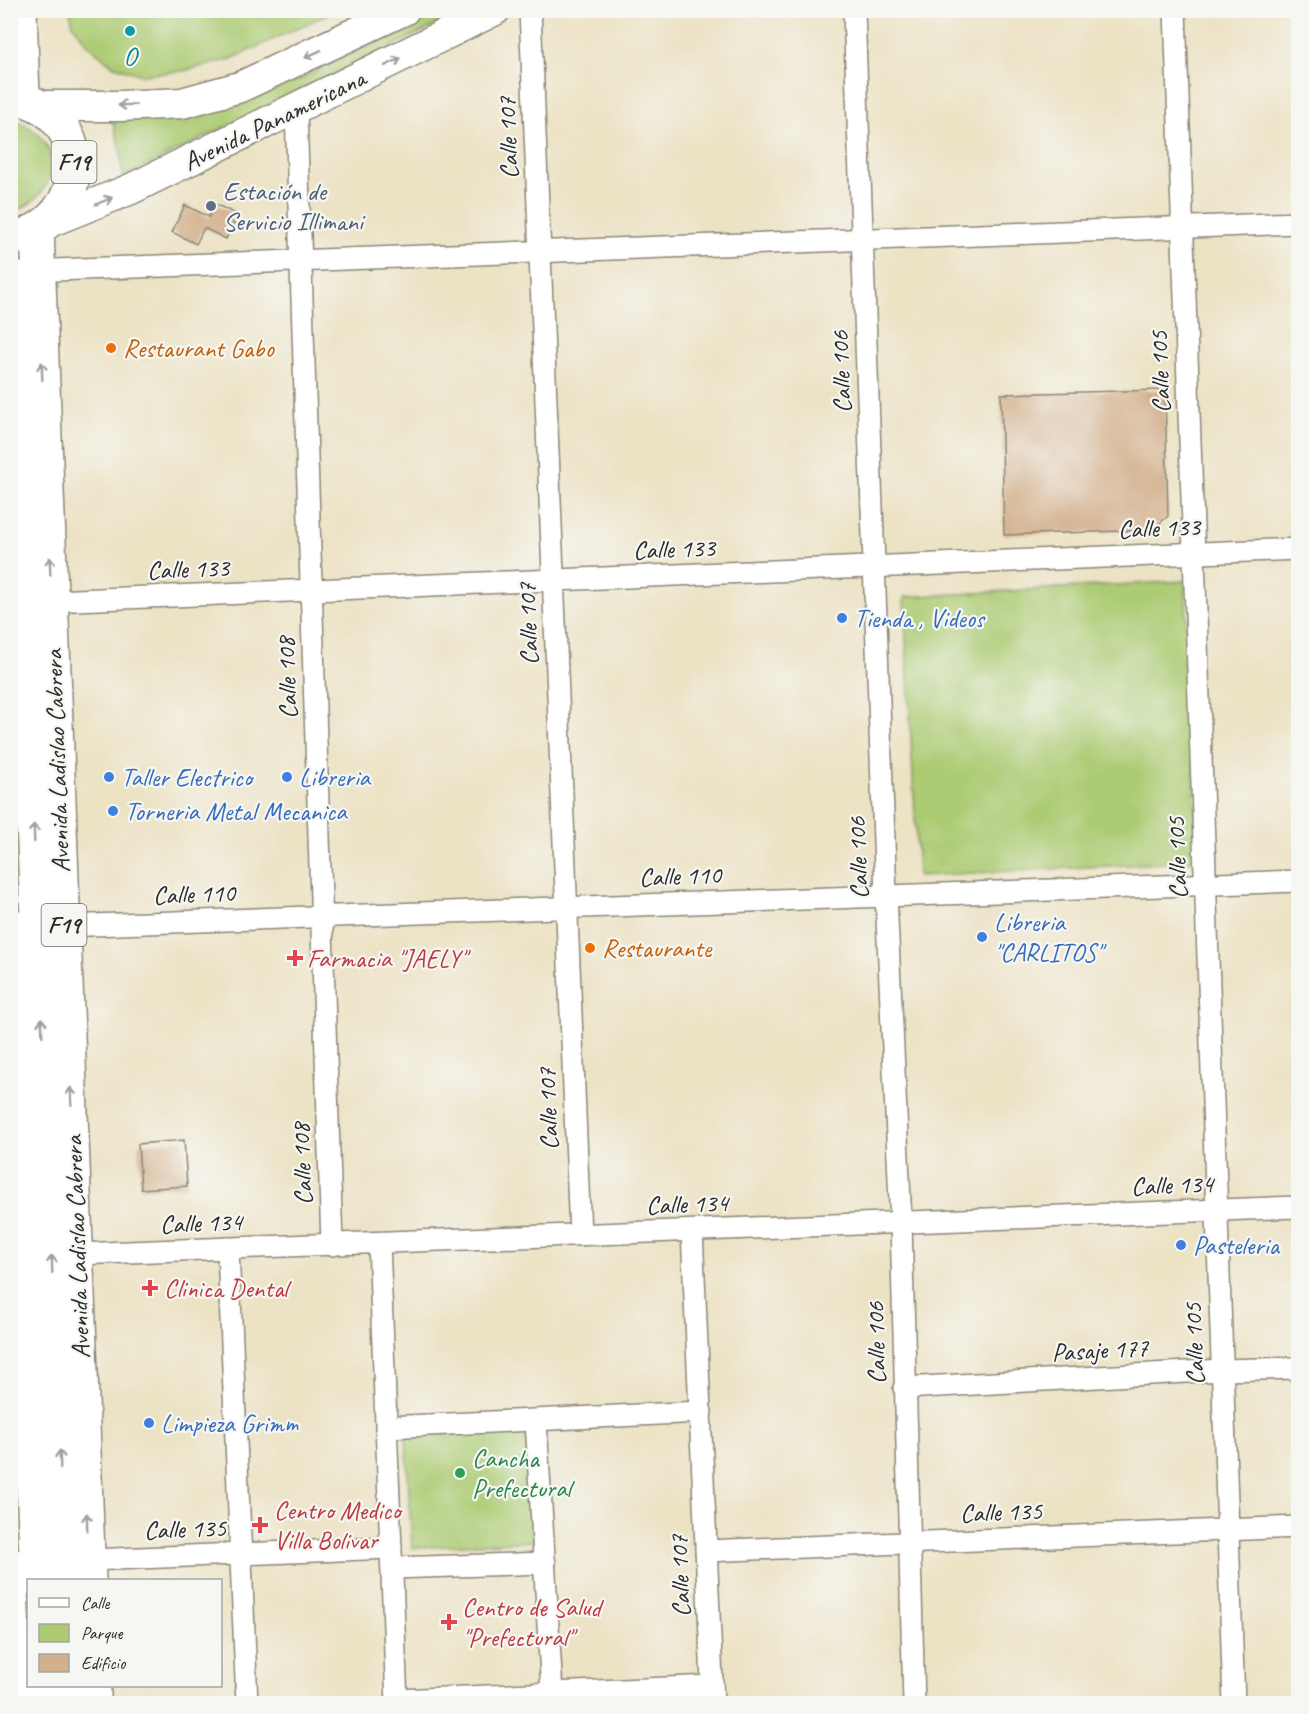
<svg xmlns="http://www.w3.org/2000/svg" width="1309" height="1714" viewBox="0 0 1309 1714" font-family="Caveat,sans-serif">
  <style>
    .green { fill: #accb72; stroke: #6c7b4e; stroke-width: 1.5 }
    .building { fill: #d3b08d }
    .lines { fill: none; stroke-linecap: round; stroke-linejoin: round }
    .street-casing { stroke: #8c8678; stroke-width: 24 }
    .secondary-casing { stroke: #8c8678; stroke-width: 33 }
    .primary-casing { stroke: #8c8678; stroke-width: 36 }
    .highway-casing { stroke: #8c8678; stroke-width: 36 }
    .street { stroke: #fff; stroke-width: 21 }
    .secondary { stroke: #fff; stroke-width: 30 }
    .primary { stroke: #fff; stroke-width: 33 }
    .highway { stroke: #fff; stroke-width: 33 }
    .oneway { stroke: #a0a0a0 }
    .culture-dot { fill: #0f9aa8; stroke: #f6f6f2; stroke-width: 2 }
    .service-dot { fill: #5c6f8a; stroke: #f6f6f2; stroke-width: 2 }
    .food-dot { fill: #e8710a; stroke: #f6f6f2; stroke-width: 2 }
    .shop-dot { fill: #3f7fe0; stroke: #f6f6f2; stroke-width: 2 }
    .health-dot { fill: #e0444e; stroke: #f6f6f2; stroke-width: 2 }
    .leisure-dot { fill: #2e9e5b; stroke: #f6f6f2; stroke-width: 2 }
    .labels { text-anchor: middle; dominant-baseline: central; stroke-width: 4.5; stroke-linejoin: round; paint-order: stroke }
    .shield { fill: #f6f6f2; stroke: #686867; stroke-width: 1.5 }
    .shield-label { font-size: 24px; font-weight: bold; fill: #2b2b2b }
    .culture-label { font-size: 26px; fill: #0d838f; stroke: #f6f6f2 }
    .street-label { font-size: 26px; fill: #2b2b2b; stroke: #f6f6f2 }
    .service-label { font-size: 26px; fill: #4e5e75; stroke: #f6f6f2; text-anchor: start }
    .food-label { font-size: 26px; fill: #c56008; stroke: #f6f6f2; text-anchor: start }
    .shop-label { font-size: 26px; fill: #366cbe; stroke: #f6f6f2; text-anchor: start }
    .health-label { font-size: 26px; fill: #be3a42; stroke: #f6f6f2; text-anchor: start }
    .leisure-label { font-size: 26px; fill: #27864d; stroke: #f6f6f2; text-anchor: start }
  </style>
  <rect width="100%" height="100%" fill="#f6f6f2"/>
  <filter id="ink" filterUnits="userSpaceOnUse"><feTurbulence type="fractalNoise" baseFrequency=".0167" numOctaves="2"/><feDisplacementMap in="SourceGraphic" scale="12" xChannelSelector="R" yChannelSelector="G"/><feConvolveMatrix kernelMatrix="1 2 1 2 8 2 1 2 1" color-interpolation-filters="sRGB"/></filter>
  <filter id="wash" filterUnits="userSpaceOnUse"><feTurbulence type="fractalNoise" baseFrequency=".008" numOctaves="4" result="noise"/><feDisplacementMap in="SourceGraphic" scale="24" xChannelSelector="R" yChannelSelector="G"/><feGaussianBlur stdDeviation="1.35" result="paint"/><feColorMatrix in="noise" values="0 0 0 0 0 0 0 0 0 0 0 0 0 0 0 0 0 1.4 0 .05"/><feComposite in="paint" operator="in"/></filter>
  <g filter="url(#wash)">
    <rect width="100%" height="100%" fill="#ece2c4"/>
    <g class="green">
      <path d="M70 11H124L125 15 334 11 231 59 183 71 142 75 112 65 87 44 73 25Z"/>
      <path d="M438 11H465L123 177 120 147 112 120 250 97 292 83Z"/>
      <path d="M11 119C63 135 65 190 16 211Z"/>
      <path d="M1185 581 1198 861 918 876 904 597Z"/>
      <path d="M527 1429 533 1541 412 1548 406 1436Z"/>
    </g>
    <g id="blocks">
      <g class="building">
        <path d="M215 204 238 215 226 239 204 228 196 244 172 232 185 205 209 217Z"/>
        <path d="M1165 390 1168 516 1152 530 1004 535 1001 394Z"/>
        <path d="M184 1140 187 1186 141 1189 138 1144Z"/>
      </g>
    </g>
  </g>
  <g filter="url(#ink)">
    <use href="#blocks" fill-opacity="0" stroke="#8c8678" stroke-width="1.5"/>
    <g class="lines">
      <defs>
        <g id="street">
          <path d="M530 10 580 1235"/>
          <path d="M854 10 886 896 901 1223 914 1704"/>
          <path d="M1175 10 1234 1704"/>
          <path d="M296 110 332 1245"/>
          <path d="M28 271 1298 223"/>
          <path d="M51 601 1298 549"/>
          <path d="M64 926 1298 881"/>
          <path d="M692 1231 713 1704"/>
          <path d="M379 1243 397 1704"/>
          <path d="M228 1248 247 1704"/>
          <path d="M77 1254 1298 1207"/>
          <path d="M904 1388 1222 1370 1298 1368"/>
          <path d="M536 1421 552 1693"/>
          <path d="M386 1427 701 1412"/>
          <path d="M706 1551 1298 1527"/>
          <path d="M89 1560 391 1548"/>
          <path d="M392 1568 545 1563"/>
          <path d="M397 1700 712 1686"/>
        </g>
        <g id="secondary">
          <path d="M40 106H120L182 103 240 87 404 10"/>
          <path d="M49 222 131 189 495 10"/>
        </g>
        <g id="primary">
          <path d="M10 275 65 1580"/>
          <path d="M10 924 37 1580"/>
          <path d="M41 1686 42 1704"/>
          <path d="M70 1686V1704"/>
        </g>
        <g id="highway">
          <path d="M20 10 23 98"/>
          <path d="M10 97C96 108 94 223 10 239"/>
          <path d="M37 230 89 1580"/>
          <path d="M10 1564 16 1704"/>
          <path d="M94 1686V1704"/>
        </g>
      </defs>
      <use href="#street" class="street-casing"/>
      <use href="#secondary" class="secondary-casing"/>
      <use href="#primary" class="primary-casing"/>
      <use href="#highway" class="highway-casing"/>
      <use href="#street" class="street"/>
      <use href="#secondary" class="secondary"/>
      <use href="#primary" class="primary"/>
      <use href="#highway" class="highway"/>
    </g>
    <defs><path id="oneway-shaft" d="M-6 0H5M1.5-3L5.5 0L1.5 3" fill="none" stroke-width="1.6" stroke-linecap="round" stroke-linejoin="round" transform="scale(1.5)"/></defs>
    <g class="oneway">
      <use href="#oneway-shaft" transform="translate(313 54) rotate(155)"/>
      <use href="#oneway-shaft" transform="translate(393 62) rotate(-26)"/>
      <use href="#oneway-shaft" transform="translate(127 105) rotate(177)"/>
      <use href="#oneway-shaft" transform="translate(104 201) rotate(-23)"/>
      <use href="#oneway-shaft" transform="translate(42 371) rotate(-92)"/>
      <use href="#oneway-shaft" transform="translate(50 566) rotate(-92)"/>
      <use href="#oneway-shaft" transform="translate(34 833) rotate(-92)"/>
      <use href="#oneway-shaft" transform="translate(42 1027) rotate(-92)"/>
      <use href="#oneway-shaft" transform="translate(71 1096) rotate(-92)"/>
      <use href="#oneway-shaft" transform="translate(52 1264) rotate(-92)"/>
      <use href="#oneway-shaft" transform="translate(60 1459) rotate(-92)"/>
      <use href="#oneway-shaft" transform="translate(87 1522) rotate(-92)"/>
    </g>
  </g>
  <circle class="culture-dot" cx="130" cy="31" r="6"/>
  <circle class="service-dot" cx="211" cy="206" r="6"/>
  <g class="food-dot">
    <circle cx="111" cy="348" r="6"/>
    <circle cx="590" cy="948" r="6"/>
  </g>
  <g class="shop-dot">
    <circle cx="842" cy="618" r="6"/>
    <circle cx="109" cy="777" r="6"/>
    <circle cx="287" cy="777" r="6"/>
    <circle cx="113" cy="811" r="6"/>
    <circle cx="982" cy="937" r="6"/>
    <circle cx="1181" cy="1245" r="6"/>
    <circle cx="149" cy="1423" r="6"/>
  </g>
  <g class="health-dot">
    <path d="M292 949h6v6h6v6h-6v6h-6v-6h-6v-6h6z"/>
    <path d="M147 1279h6v6h6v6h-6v6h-6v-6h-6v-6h6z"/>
    <path d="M257 1516h6v6h6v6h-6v6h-6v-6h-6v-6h6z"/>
    <path d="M446 1613h6v6h6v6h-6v6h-6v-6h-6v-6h6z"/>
  </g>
  <circle class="leisure-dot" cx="460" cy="1473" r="6"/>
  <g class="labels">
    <g class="shield">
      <rect x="51.5" y="141" width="45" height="42" rx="4.5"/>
      <rect x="41.5" y="904" width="45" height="42" rx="4.5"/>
    </g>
    <g class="shield-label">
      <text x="74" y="162">F19</text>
      <text x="64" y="925">F19</text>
    </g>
    <g class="culture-label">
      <text x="130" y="56">O</text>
    </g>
    <g class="street-label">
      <text transform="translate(274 120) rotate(-26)">Avenida Panamericana</text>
      <text transform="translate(508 138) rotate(-92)">Calle 107</text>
      <text transform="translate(841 372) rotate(-92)">Calle 106</text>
      <text transform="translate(1160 372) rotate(-92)">Calle 105</text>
      <text transform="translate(1159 528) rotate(-2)">Calle 133</text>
      <text transform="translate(674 549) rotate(-2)">Calle 133</text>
      <text transform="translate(188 569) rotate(-2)">Calle 133</text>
      <text transform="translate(528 624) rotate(-92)">Calle 107</text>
      <text transform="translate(287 678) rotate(-92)">Calle 108</text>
      <text transform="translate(57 761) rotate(-92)">Avenida Ladislao Cabrera</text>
      <text transform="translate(858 858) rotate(-92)">Calle 106</text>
      <text transform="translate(1177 858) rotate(-92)">Calle 105</text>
      <text transform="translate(680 876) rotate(-2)">Calle 110</text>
      <text transform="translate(194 894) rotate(-2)">Calle 110</text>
      <text transform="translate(548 1109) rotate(-92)">Calle 107</text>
      <text transform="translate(302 1164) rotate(-92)">Calle 108</text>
      <text transform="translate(1172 1185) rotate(-2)">Calle 134</text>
      <text transform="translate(687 1204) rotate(-2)">Calle 134</text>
      <text transform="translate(201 1223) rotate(-2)">Calle 134</text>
      <text transform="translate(77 1247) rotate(-92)">Avenida Ladislao Cabrera</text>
      <text transform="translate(876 1343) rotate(-91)">Calle 106</text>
      <text transform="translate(1194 1344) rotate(-92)">Calle 105</text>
      <text transform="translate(1100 1350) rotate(-3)">Pasaje 177</text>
      <text transform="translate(1001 1512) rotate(-2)">Calle 135</text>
      <text transform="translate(185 1529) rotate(-2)">Calle 135</text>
      <text transform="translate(680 1576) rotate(-92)">Calle 107</text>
    </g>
    <g class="service-label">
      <text x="223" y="191">Estación de<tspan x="223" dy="30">Servicio Illimani</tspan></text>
    </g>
    <g class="food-label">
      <text x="123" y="348">Restaurant Gabo</text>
      <text x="602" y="948">Restaurante</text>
    </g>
    <g class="shop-label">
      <text x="854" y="618">Tienda , Videos</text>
      <text x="121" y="777">Taller Electrico</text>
      <text x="299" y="777">Libreria</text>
      <text x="125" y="811">Torneria Metal Mecanica</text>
      <text x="994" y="922">Libreria<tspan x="994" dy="30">"CARLITOS"</tspan></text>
      <text x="1193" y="1245">Pasteleria</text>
      <text x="161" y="1423">Limpieza Grimm</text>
    </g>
    <g class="health-label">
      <text x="307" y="958">Farmacia "JAELY"</text>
      <text x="164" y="1288">Clinica Dental</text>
      <text x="274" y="1510">Centro Medico<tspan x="274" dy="30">Villa Bolivar</tspan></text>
      <text x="462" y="1607">Centro de Salud<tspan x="462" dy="30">"Prefectural"</tspan></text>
    </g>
    <g class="leisure-label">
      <text x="472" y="1458">Cancha<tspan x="472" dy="30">Prefectural</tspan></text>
    </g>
  </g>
  <rect width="1309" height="1714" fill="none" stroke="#f6f6f2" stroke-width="36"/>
  <rect x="27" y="1579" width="195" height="108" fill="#f6f6f2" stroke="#a5a5a2" stroke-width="1.5"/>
  <rect x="39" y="1598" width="30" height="9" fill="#ffffff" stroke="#a5a5a2" stroke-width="1.5"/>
  <text x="81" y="1609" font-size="18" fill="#2b2b2b">Calle</text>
  <rect x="39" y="1624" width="30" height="18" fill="#accb72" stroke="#a5a5a2" stroke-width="1.5"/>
  <text x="81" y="1639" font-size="18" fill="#2b2b2b">Parque</text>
  <rect x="39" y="1654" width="30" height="18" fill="#d3b08d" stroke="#a5a5a2" stroke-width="1.5"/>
  <text x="81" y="1669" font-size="18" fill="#2b2b2b">Edificio</text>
</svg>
